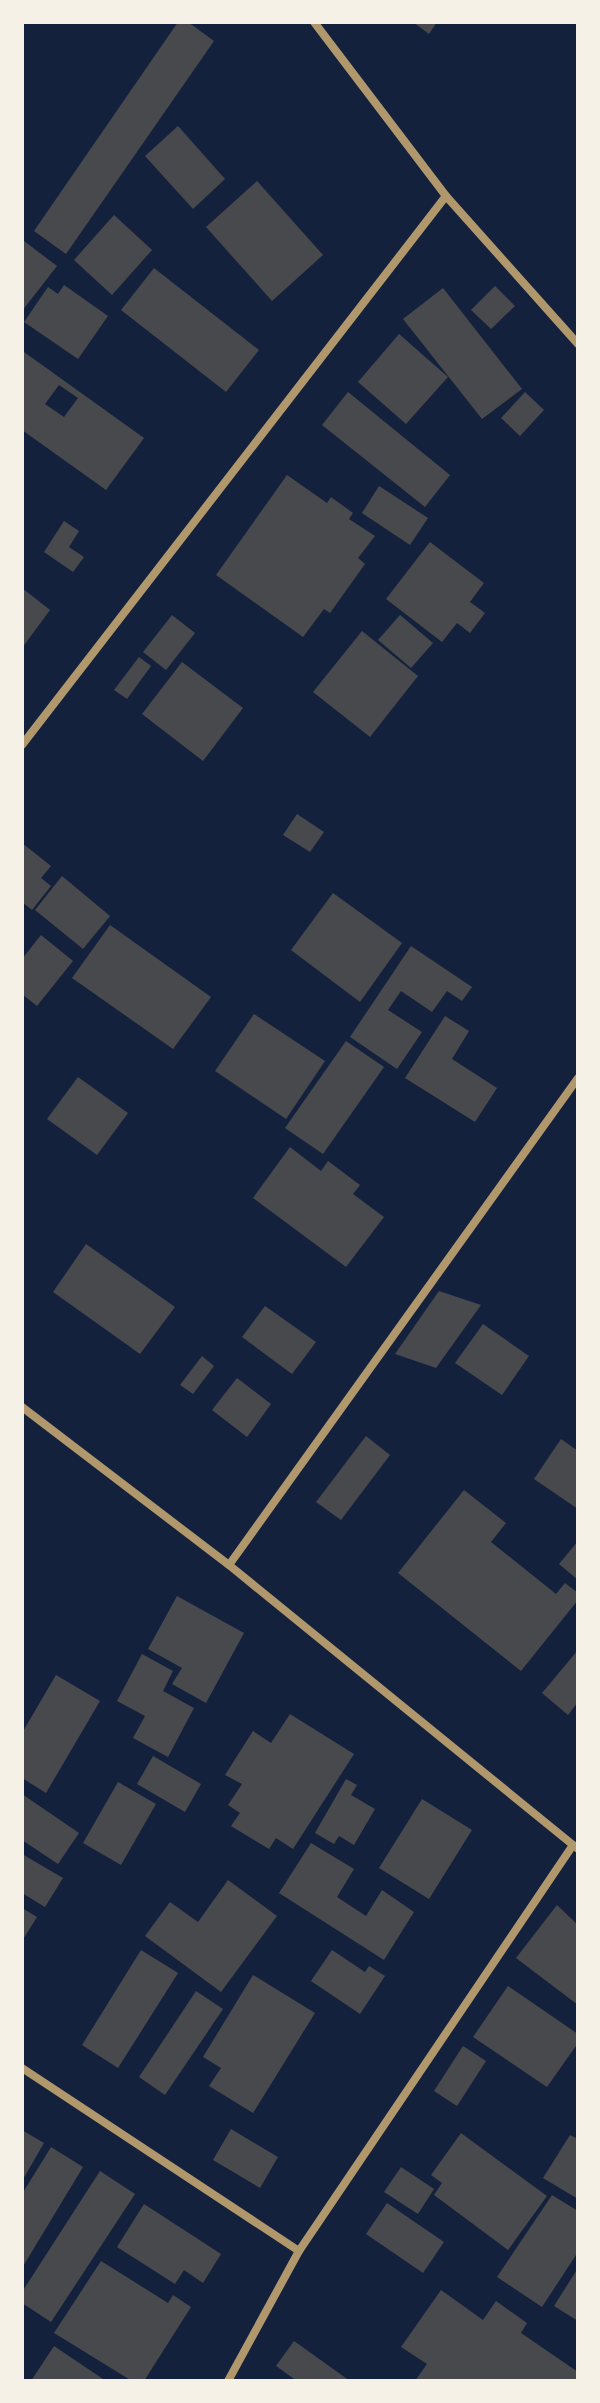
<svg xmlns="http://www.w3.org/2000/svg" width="600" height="2403" viewBox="0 0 600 2403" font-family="Ubuntu,sans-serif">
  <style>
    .building { fill: #48494c; fill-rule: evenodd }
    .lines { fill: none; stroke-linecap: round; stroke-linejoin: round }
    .minor { stroke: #b1986c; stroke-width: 8 }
  </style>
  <rect width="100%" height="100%" fill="#14213d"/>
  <g class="building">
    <path d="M178 22H188L214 41 66 254 34 231Z"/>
    <path d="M413 22H437L429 34Z"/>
    <path d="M178 126 225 179 193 209 145 156Z"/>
    <path d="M257 181 323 255 272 301 206 227Z"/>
    <path d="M114 215 152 250 112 295 74 260Z"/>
    <path d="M24 241 57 266 22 311V244Z"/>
    <path d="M154 268 259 350 226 392 121 310Z"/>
    <path d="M64 285 108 316 78 359 24 322 48 287 58 294Z"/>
    <path d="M495 286 515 306 491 329 471 310Z"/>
    <path d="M443 288 522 389 482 419 403 319Z"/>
    <path d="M399 334 448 377 406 424 358 382Z"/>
    <path d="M24 352 144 438 106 490 22 430ZM59 385 78 398 64 417 45 404Z"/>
    <path d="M348 392 450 475 425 507 322 425Z"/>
    <path d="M525 392 544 410 520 436 501 418Z"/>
    <path d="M287 475 327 503 331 497 353 513 349 519 375 536 358 558 365 564 330 613 324 609 303 637 216 575Z"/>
    <path d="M379 486 428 518 410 545 362 513Z"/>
    <path d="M64 521 79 531 69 547 84 557 73 572 44 552Z"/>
    <path d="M430 542 484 583 470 602 485 613 470 633 457 623 442 642 386 599Z"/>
    <path d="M22 588 50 610 22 648Z"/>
    <path d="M172 615 195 633 166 670 143 652Z"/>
    <path d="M400 615 433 643 411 668 378 640Z"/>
    <path d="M362 631 418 676 370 737 313 692Z"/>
    <path d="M139 657 151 666 127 699 114 690Z"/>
    <path d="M182 662 243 708 203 761 142 714Z"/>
    <path d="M297 814 324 832 310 852 283 835Z"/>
    <path d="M22 843 51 866 41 878 51 886 32 910 22 902Z"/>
    <path d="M62 876 110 916 83 949 35 910Z"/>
    <path d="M333 893 402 943 360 1002 291 950Z"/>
    <path d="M110 925 211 997 173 1049 72 978Z"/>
    <path d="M41 935 73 961 37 1006 22 994V959Z"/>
    <path d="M411 946 472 987 462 1001 447 991 432 1012 401 991 388 1010 422 1032 397 1069 350 1037Z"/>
    <path d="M254 1014 325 1061 286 1119 215 1071Z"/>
    <path d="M445 1016 469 1031 452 1059 497 1088 475 1122 405 1078Z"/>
    <path d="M346 1041 384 1067 323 1154 285 1128Z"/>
    <path d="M78 1077 128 1113 97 1155 47 1119Z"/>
    <path d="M290 1147 321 1171 328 1161 360 1185 353 1194 384 1217 346 1267 253 1198Z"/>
    <path d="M86 1244 175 1307 140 1354 53 1292Z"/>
    <path d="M439 1291 481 1305 436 1368 395 1354Z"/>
    <path d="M265 1306 316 1342 292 1374 242 1337Z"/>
    <path d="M483 1324 529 1356 502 1395 455 1363Z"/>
    <path d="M202 1356 214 1366 193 1394 180 1385Z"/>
    <path d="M237 1378 271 1404 247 1437 212 1410Z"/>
    <path d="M366 1436 390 1455 341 1520 316 1502Z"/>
    <path d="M561 1439 578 1451V1509L534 1479Z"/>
    <path d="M464 1490 506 1523 491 1542 556 1594 565 1583 578 1593V1600L521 1671 398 1573Z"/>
    <path d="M578 1541V1580L559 1564Z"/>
    <path d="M177 1596 244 1633 206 1703 172 1684 182 1668 148 1649Z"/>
    <path d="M578 1650V1702L568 1715 542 1693Z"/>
    <path d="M142 1654 173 1671 163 1691 194 1708 168 1757 133 1738 145 1716 117 1701Z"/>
    <path d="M56 1675 100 1701 46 1793 22 1778V1733Z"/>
    <path d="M290 1714 354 1754 293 1849 276 1838 269 1849 231 1826 240 1813 228 1805 242 1784 225 1775 253 1731 271 1743Z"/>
    <path d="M153 1756 201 1784 185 1812 137 1784Z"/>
    <path d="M346 1779 357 1785 351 1795 375 1809 354 1845 339 1836 334 1844 315 1833Z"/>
    <path d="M118 1782 156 1804 121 1865 83 1843Z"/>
    <path d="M22 1794 79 1833 58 1864 22 1840Z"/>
    <path d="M422 1799 472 1830 429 1899 379 1868Z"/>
    <path d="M311 1843 354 1869 337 1897 366 1916 382 1890 414 1912 384 1960 279 1893Z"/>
    <path d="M22 1854 63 1878 45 1907 22 1893Z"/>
    <path d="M228 1880 277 1916 221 1992 145 1936 170 1902 198 1922Z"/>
    <path d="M557 1905 578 1925V2005L516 1958Z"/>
    <path d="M22 1908 37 1917 22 1941Z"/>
    <path d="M141 1950 178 1973 118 2068 82 2045Z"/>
    <path d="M332 1950 365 1972 369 1966 385 1976 360 2014 311 1981Z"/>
    <path d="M253 1975 315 2013 253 2113 209 2086 221 2068 203 2057Z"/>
    <path d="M508 1986 578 2034V2043L547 2087 473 2037Z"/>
    <path d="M196 1991 223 2009 165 2095 139 2077Z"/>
    <path d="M463 2046 486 2061 457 2106 434 2091Z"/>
    <path d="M231 2129 278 2157 260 2188 213 2160Z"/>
    <path d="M22 2130 44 2143 22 2181Z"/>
    <path d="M461 2133 547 2196 508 2250 434 2195 442 2183 431 2175Z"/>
    <path d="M570 2135 578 2139V2199L543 2178Z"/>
    <path d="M51 2147 83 2167 22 2268V2194Z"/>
    <path d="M401 2167 434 2189 418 2214 384 2192Z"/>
    <path d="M100 2171 135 2194 51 2322 22 2303V2292Z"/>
    <path d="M552 2195 578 2211V2252L542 2307 497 2277Z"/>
    <path d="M387 2203 444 2242 423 2273 366 2234Z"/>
    <path d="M144 2204 221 2254 203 2283 184 2270 175 2284 117 2247Z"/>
    <path d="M101 2261 168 2303 173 2295 191 2307 144 2381H132L54 2333Z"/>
    <path d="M578 2268V2321L554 2306Z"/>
    <path d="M441 2290 483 2320 496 2301 527 2323 521 2333 578 2372V2381H415L427 2364 401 2347Z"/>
    <path d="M294 2341 350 2381H297L276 2366Z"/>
    <path d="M54 2346 106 2381H31Z"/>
  </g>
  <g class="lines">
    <g class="minor">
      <path d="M314 22 446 196 578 344"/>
      <path d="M22 745 446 196"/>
      <path d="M22 1407 229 1565 578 1849"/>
      <path d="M229 1565 578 1078"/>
      <path d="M22 2068 299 2251"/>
      <path d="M228 2381 299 2251 573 1845"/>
    </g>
  </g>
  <rect width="600" height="2403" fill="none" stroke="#f6f1e7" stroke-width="48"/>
</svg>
